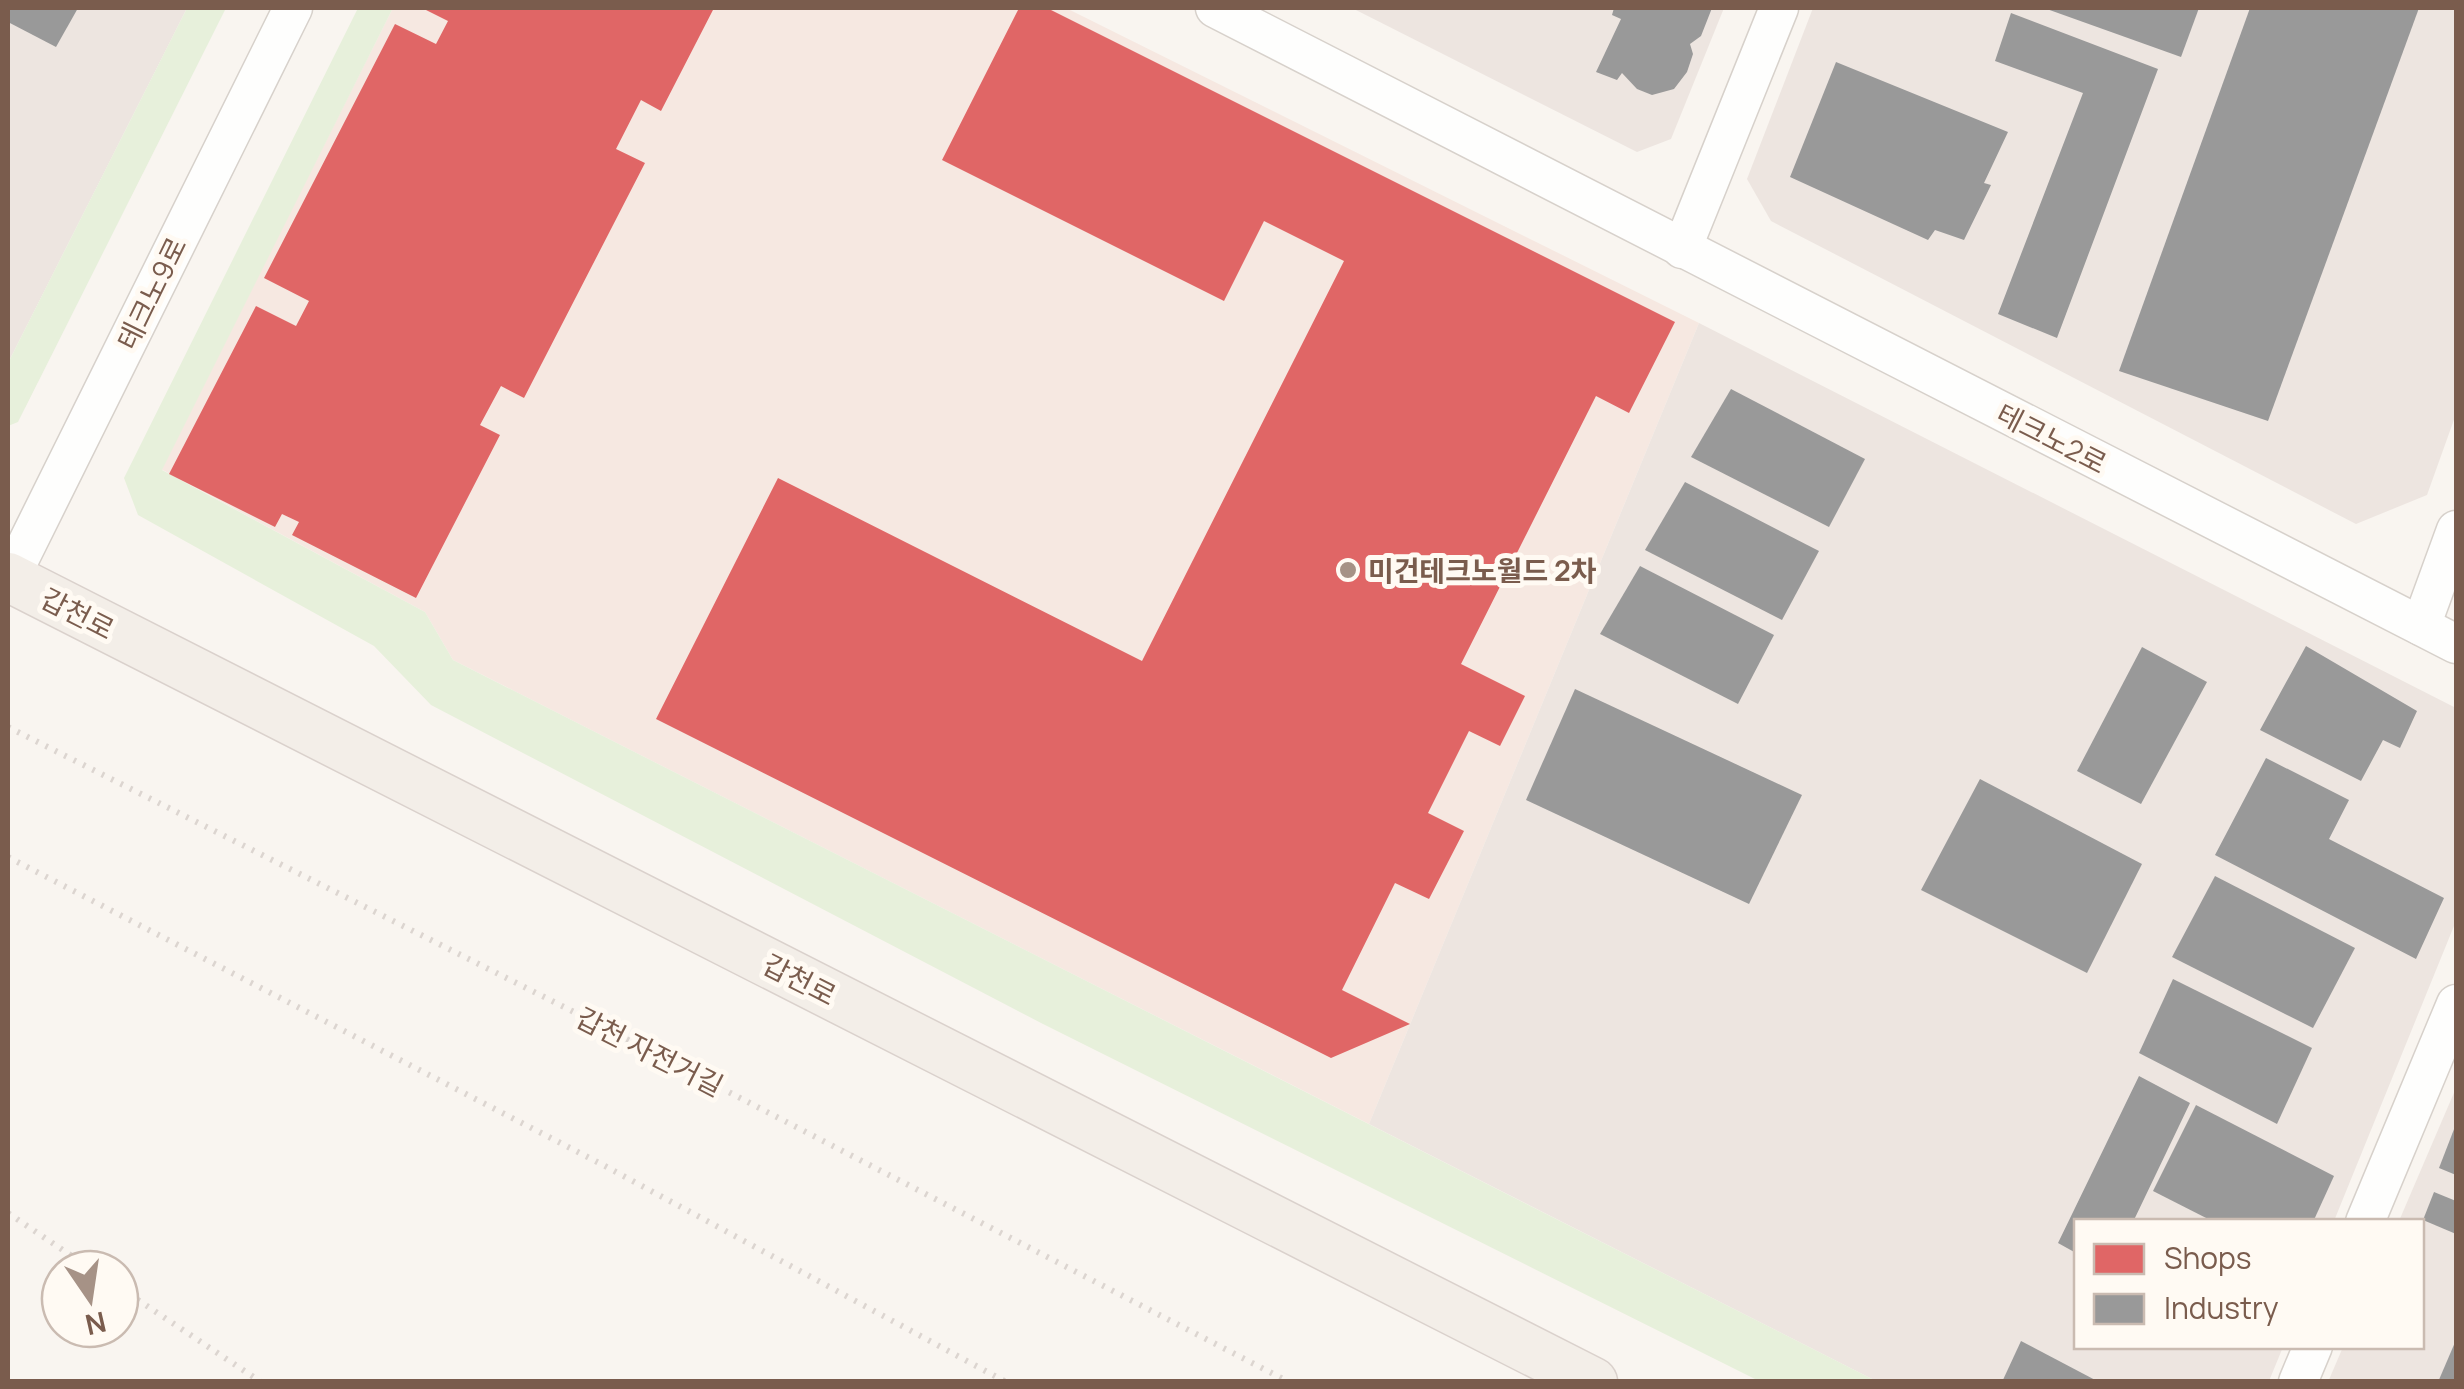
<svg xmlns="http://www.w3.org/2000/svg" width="2464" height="1389" viewBox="0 0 2464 1389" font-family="Manrope,'Noto Sans KR',sans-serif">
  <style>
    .commercial { fill: #f6e8e1 }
    .industrial { fill: #ede5e0 }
    .green { fill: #e7f0db }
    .shops { fill: #e06666 }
    .industry { fill: #999 }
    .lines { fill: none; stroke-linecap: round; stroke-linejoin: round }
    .minor-casing { stroke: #d7d1cb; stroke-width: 41 }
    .major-casing { stroke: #dad1cc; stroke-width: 51 }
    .path { stroke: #dcd5d0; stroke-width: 6; stroke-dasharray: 2.5 8; stroke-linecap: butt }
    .minor { stroke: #fefefd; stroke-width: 38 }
    .major { stroke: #f3eee8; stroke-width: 48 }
    .poi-dot { fill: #a69286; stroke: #fffaf3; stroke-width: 4 }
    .labels { text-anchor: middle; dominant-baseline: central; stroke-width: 10; stroke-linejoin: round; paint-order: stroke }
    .street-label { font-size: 28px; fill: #7a5c4d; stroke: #fffaf3 }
    .poi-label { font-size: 28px; font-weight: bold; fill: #7a5c4d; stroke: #fffaf3; text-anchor: start }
  </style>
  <rect width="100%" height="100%" fill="#f9f5f0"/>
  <path class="commercial" d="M393 8H1066L1699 323 1369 1124 453 660 425 612 161 469Z"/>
  <g class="industrial">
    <path d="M8 8H187L8 363Z"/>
    <path d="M1352 8H1724L1671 139 1637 152Z"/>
    <path d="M1813 8H2456V414L2427 495 2356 524 1771 221 1747 179Z"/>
    <path d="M1699 323 2456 708V921L2334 1221 2076 1222V1346L2283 1347 2269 1381H1876L1369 1124Z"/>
    <path d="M2456 1088V1381L2328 1382 2343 1347 2422 1346V1222L2399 1221Z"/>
  </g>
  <g class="green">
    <path d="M187 8H226L18 422 8 426V363Z"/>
    <path d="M358 8H393L162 470 425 612 453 660 1876 1381H1759L1043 1024 431 705 374 646 138 515 124 478Z"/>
  </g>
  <g class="shops">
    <path d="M422 8H714L661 111 641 100 616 149 645 163 524 398 501 386 480 425 500 435 416 598 292 535 299 522 282 514 275 527 169 474 256 306 296 326 309 301 264 278 395 24 436 44 448 21Z"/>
    <path d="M1019 8H1047L1675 322 1629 413 1596 396 1461 664 1525 696 1500 746 1469 731 1428 813 1464 831 1429 899 1395 883 1342 990 1410 1024 1331 1058 656 719 778 478 1142 661 1344 261 1264 221 1224 301 942 160Z"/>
  </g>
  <g class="industry">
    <path d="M8 8H78L56 47 8 22Z"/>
    <path d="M1614 8H1712L1701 36 1690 44 1693 54 1687 72 1674 89 1652 95 1637 89 1622 73 1617 80 1596 72 1621 19 1612 15Z"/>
    <path d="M2044 8H2199L2181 57Z"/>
    <path d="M2250 8H2419L2268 421 2119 371Z"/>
    <path d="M2011 13 2158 69 2057 338 1998 314 2083 93 1995 61Z"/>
    <path d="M1836 62 2008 132 1984 183 1991 185 1964 240 1935 230 1928 240 1790 177Z"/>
    <path d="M1731 389 1865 459 1829 527 1691 457Z"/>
    <path d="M1685 482 1819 551 1782 620 1645 550Z"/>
    <path d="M1640 566 1774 635 1738 704 1600 634Z"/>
    <path d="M2306 646 2417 711 2400 748 2383 740 2361 781 2260 730Z"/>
    <path d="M2142 647 2207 682 2141 804 2077 771Z"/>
    <path d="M1575 689 1802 795 1749 904 1526 800Z"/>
    <path d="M2266 758 2349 800 2329 839 2444 898 2416 959 2215 855Z"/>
    <path d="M1980 779 2142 864 2087 973 1921 890Z"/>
    <path d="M2215 876 2355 948 2313 1028 2172 957Z"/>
    <path d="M2173 979 2312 1048 2277 1124 2139 1053Z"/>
    <path d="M2139 1076 2190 1103 2133 1222H2076V1253L2058 1243Z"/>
    <path d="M2196 1105 2334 1176 2313 1222H2214L2153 1191Z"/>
    <path d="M2456 1124V1175L2439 1168Z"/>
    <path d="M2434 1192 2456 1201V1234L2423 1220Z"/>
    <path d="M2456 1340V1382H2438Z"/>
    <path d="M2021 1341 2099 1382H2002Z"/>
  </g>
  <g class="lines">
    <defs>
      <g id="minor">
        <path d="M1215 8 2456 644"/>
        <path d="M1682 249 1779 8"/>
        <path d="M10 578 293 8"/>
        <path d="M2421 626 2456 530"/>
        <path d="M2365 1222 2456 1004"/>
        <path d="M2298 1382 2313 1346"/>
      </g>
      <path id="major" d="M8 577 1593 1382"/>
    </defs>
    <use href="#minor" class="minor-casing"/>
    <use href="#major" class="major-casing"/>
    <g class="path">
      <path d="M8 727 572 1011 1289 1382"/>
      <path d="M8 857 603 1165 1006 1382"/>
      <path d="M8 1213 91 1269"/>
      <path d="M120 1288 261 1382"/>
    </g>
    <use href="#minor" class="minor"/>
    <use href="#major" class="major"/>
  </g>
  <circle class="poi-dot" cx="1348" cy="570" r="10"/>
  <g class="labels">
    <g class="street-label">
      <text transform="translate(151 293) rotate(-64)">테크노9로</text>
      <text transform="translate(2052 438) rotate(27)">테크노2로</text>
      <text transform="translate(78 613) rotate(27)">갑천로</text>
      <text transform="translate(800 979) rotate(27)">갑천로</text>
      <text transform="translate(650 1051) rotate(27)">갑천 자전거길</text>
    </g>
    <g class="poi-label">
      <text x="1368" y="570">미건테크노월드 2차</text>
    </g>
  </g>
  <rect width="2464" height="1389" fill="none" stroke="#7a5c4d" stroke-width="20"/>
  <rect x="2074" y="1219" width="350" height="130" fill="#fffaf3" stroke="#cabbb1" stroke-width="2.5"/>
  <rect x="2094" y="1244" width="50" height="30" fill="#e06666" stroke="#cabbb1" stroke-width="2.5"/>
  <text x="2164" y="1269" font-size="30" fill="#7a5c4d">Shops</text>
  <rect x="2094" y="1294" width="50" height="30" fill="#999999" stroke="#cabbb1" stroke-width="2.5"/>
  <text x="2164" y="1319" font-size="30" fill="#7a5c4d">Industry</text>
  <g transform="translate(90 1299) rotate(167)"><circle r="48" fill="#fffaf3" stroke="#cabbb1" stroke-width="2.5"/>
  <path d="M0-8L18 38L0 25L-18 38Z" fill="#a69286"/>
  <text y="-15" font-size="28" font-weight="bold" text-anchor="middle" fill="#7a5c4d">N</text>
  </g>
</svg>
